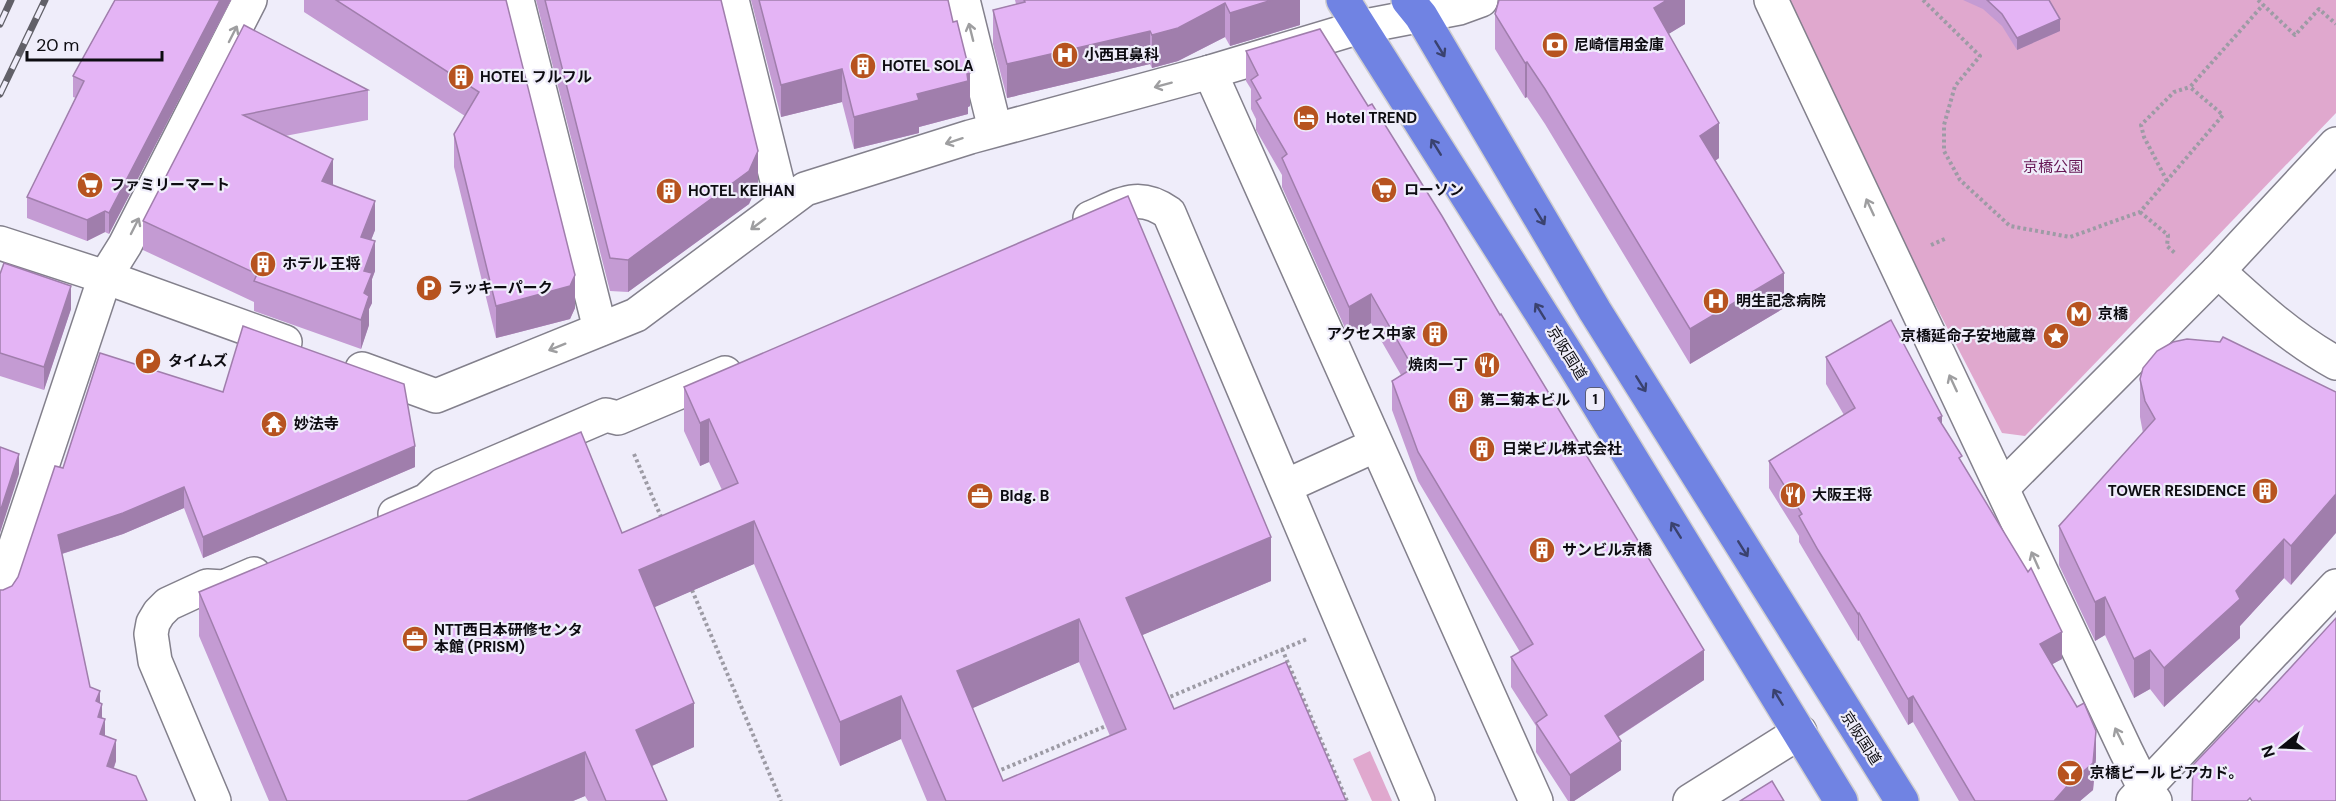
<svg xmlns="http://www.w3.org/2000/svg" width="2336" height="801" viewBox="0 0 2336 801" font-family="'DM Sans','Noto Sans JP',sans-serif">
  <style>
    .green { fill: #e0a8ce }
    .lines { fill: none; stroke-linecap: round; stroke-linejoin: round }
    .minor-casing { stroke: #83808c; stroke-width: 36 }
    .highway-casing { stroke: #cfcecf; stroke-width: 36 }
    .path { stroke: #9d9ba5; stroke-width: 4; stroke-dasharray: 3 3; stroke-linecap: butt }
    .minor { stroke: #fff; stroke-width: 33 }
    .highway { stroke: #7083e3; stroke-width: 33 }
    .rail-casing { stroke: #616068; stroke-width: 7 }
    .rail { stroke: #efedfa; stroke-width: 4.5; stroke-dasharray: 14; stroke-linecap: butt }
    .wall { fill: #c49bd3; fill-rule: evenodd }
    .shaded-wall { fill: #a07eac }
    .building { fill: #e4b4f5; stroke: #a07eac; stroke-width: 1.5; fill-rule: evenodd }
    .oneway { stroke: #9e9ea0 }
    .oneway2 { stroke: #3a426f }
    .labels { text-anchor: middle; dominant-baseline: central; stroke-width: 4.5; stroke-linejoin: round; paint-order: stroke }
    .shield { fill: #efedfa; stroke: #515057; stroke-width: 1.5 }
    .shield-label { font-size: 14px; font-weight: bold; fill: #0d0c11 }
    .poi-label { font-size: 15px; font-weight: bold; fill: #0d0c11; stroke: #efedfa; text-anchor: start }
    .park-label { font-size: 15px; fill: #661754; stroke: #efedfa }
    .street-label { font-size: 15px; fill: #0d0c11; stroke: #efedfa }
  </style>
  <rect width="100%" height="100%" fill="#efedfa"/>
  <g class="green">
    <path d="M1788 0H2336V113L2025 436 2002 433 1913 262Z"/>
    <path d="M1370 751 1392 801H1372L1353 759Z"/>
  </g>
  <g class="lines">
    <defs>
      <g id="minor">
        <path d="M517 0 600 329"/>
        <path d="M732 0 783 205"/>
        <path d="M963 0 995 129"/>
        <path d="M1771 0 2126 751 2145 789 2155 801"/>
        <path d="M1210 72 1536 801"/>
        <path d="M1090 218C1121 205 1138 191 1169 213L1418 801"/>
        <path d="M0 243 105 277 285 342"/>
        <path d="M2218 271C2254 304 2292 339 2336 363"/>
        <path d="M362 369 436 396 636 315 805 189 970 137 1210 72 1360 27 1459 8 1481 0"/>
        <path d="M1286 486 1376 445"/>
        <path d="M2002 488 2218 271 2336 144"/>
        <path d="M395 514 427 500 443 485 606 415 618 418 725 373"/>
        <path d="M0 592 105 277 125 245 250 0"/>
        <path d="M214 801 155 661 151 634 153 623 159 613 168 604 207 586 224 587 254 574"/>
        <path d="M1690 801 1800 732"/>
        <path d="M2133 801 2336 586"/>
      </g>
      <g id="highway">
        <path d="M1343 0 1574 365 1841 801"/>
        <path d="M1408 0 1421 16 1595 311 1902 801"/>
      </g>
    </defs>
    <use href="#minor" class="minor-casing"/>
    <use href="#highway" class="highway-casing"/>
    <g class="path">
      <path d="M1923 0 1980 56 1955 86 1944 125V151L1960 180 2010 226 2070 237 2140 212 2223 115 2190 87 2263 5"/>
      <path d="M2258 0 2295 35 2319 9 2336 24"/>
      <path d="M2167 181 2144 137 2141 125 2174 92 2190 87"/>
      <path d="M2140 212 2168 235 2167 246 2175 253"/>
      <path d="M1931 245 1947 238"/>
      <path d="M634 454 662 519"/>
      <path d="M692 590 781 801"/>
      <path d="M1282 649 1347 801"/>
      <path d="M1165 699 1307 639"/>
      <path d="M996 772 1106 726"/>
    </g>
    <use href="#minor" class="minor"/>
    <use href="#highway" class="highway"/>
    <defs>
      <g id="rail">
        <path d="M0 24 11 0"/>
        <path d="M0 94 45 0"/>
      </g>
    </defs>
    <use href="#rail" class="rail-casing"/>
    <use href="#rail" class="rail"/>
  </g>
  <g class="wall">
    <path d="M115 0H231L109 234 105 232 87 241 27 218V197L76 98 73 97V76Z"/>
    <path d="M304 0H506L575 308 570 319 496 338 454 167V134L465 116 304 12Z"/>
    <path d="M536 0H721L758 184 749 204 628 292 610 291Z"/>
    <path d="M751 0H948L970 106 968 107V114L919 127V133L854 149 842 102 781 117Z"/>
    <path d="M1015 0H1300V25L1230 46 1225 37 1178 61 1152 68 1150 64 1007 98 993 44V10L1016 4Z"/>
    <path d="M1685 0V24L1668 34 1719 158 1715 161 1784 308 1690 364 1545 124 1527 97 1525 98 1495 49V14Z"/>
    <path d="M1963 0H2049L2060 31 2017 50 2002 26 1983 9Z"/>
    <path d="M244 25 368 90V120L285 136 333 185 375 230 371 240 375 271 372 279V303L369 309V325L361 349 254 311V302L143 250V221Z"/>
    <path d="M1246 51 1704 680 1618 737 1621 770 1574 801H1568L1536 752V726L1511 687V657L1520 652 1418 481 1392 410V381L1401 375 1371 323 1349 337 1282 187V175L1256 130V119L1251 109V89L1246 81Z"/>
    <path d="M0 274 71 309 44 390 0 376Z"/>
    <path d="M1826 357 1942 425 2062 659 2052 664 2096 758 2093 790 2080 801H1959L1913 722 1908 725 1859 640 1858 641 1799 542V536L1769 488V461L1844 415 1826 384Z"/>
    <path d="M2140 379 2336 392 2291 585 2284 578 2240 626V638L2164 707 2150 689 2134 698 2105 635 2095 641 2059 565V526L2143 433 2140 417Z"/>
    <path d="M684 387 1271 581 1142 635 1174 709 1346 801H927L901 739 840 766 754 564 654 607 694 747 652 766 667 801H588L585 796 573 801H269L199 636V592L622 533 722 490 709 462 700 466 684 431ZM1079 662 1110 736 1003 781 972 708Z"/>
    <path d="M415 467 203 558 184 508 123 534 62 554 90 687 100 703 105 736 116 761 114 768 0 801 3 590 12 586 18 577 63 468Z"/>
  </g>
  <g class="shaded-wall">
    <path d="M220 0H231L109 234V213Z"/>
    <path d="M1272 0H1300V25L1230 46V13Z"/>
    <path d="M1667 0H1685V24L1654 43V8Z"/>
    <path d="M1225 3V37L1178 61 1152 68V35Z"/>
    <path d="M2060 19V31L2017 50V38Z"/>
    <path d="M1150 31V64L1007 98V64Z"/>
    <path d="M1527 62V97L1525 98V63Z"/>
    <path d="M842 69V102L781 117V85Z"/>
    <path d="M970 73V106L968 107V114L919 127V133L854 149V117L917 94Z"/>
    <path d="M1719 123V158L1700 171V136Z"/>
    <path d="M758 151V184L749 204 628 292V260Z"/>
    <path d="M333 159V189L322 181Z"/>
    <path d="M375 201V230L361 266V237Z"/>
    <path d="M105 211V232L87 241V220Z"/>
    <path d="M375 241V271L372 279V303L369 309V325L361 349V320L364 271Z"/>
    <path d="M1784 273V308L1690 364V329Z"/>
    <path d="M575 275V308L570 319 496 338V306Z"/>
    <path d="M71 286V309L44 390V367Z"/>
    <path d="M1371 294V323L1349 337V307Z"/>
    <path d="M1942 416V443L1938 418Z"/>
    <path d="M709 419V462L700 466V423Z"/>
    <path d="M415 446V467L203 558V537Z"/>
    <path d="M19 454V474L0 533V512Z"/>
    <path d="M184 487V508L123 534 58 555V535Z"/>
    <path d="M2336 494V533L2291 585V546Z"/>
    <path d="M754 521V564L639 614V570Z"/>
    <path d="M1271 537V581L1126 642V598Z"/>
    <path d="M2284 539V578L2240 626V638L2164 707V668Z"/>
    <path d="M2105 597V635L2095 641V602Z"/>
    <path d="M1859 613V640L1858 641V614Z"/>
    <path d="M1079 619V662L957 715V671Z"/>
    <path d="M2062 632V659L2040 671V644Z"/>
    <path d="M1704 650V680L1605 745V716Z"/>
    <path d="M2150 650V689L2134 698V659Z"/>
    <path d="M100 691V711L96 701Z"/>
    <path d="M901 696V739L840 766V722Z"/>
    <path d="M1913 696V722L1908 725V699Z"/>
    <path d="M694 703V747L636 773V730Z"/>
    <path d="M102 704V725L98 717Z"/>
    <path d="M105 719V739L100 734Z"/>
    <path d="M2096 731V758L2093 790 2080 801H2054L2069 784Z"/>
    <path d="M116 740V761L107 786V766Z"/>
    <path d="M1621 741V770L1574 801H1570V775Z"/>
    <path d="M585 752V796L573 801H467Z"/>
  </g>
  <g class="building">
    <path d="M115 0H220L109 213 105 211 87 220 27 197 84 81 73 76Z"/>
    <path d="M336 0H506L575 275 570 286 496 306 454 134 479 92Z"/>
    <path d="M545 0H721L758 151 749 171 628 260 610 258Z"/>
    <path d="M759 0H948L953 22 957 21 970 73 967 74 968 81 917 94 919 100 854 117 842 69 781 85Z"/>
    <path d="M1024 0H1272L1230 13 1225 3 1178 28 1152 35 1150 31 1007 64 993 10 1025 2Z"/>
    <path d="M1499 0H1667L1654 8 1719 123 1700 136 1784 273 1690 329 1545 89 1527 62 1525 63 1495 14Z"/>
    <path d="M1987 0H2049L2060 19 2017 38 2002 14Z"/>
    <path d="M244 25 368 90 243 115 333 159 322 181 375 201 361 237 375 241 364 271 372 273 364 293 369 296 361 320 254 281 257 274 143 221Z"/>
    <path d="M1320 29 1368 106 1372 104 1442 216 1500 315 1501 314 1704 650 1605 716 1621 741 1570 775 1536 723 1547 715 1511 657 1533 644 1418 452 1392 381 1413 368 1371 294 1349 307 1282 158 1287 154 1256 101 1261 98 1251 80 1258 75 1246 51Z"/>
    <path d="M1128 196 1271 537 1126 598 1174 709 1286 662 1346 801H946L901 696 840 722 754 521 639 570 694 703 636 730 667 801H606L585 752 467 801H287L199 592 581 432 622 533 738 483 709 419 700 423 684 387ZM1079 619 1126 729 1003 781 957 671Z"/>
    <path d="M4 263 71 286 44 367 0 353V274Z"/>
    <path d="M1891 320 1942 416 1938 418 1962 456 1959 458 2028 572 2031 568 2062 632 2040 644 2077 707 2084 703 2096 731 2093 763 2069 784 2054 801H1975L1913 696 1908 699 1859 613 1858 614 1818 550 1799 516 1802 514 1769 461 1855 408 1826 357Z"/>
    <path d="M243 326 404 384 415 446 203 537 184 487 123 513 58 535 90 687 100 691 96 701 102 704 98 717 105 719 100 734 116 740 107 766 136 776 147 801H0V590H3L12 586 18 577 55 466 63 468 100 353 223 392Z"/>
    <path d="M2223 337 2336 392V494L2291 546 2284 539 2236 591 2240 599 2164 668 2150 650 2134 659 2105 597 2095 602 2059 526 2155 419 2145 401 2140 379 2143 368 2157 351 2173 342 2187 339 2220 342Z"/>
    <path d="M0 447 19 454 0 512Z"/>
    <path d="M2336 618V801H2252L2250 798 2247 801H2192L2193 765 2256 699 2259 702Z"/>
    <path d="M1772 781 1784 801H1740Z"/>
  </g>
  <defs><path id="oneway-shaft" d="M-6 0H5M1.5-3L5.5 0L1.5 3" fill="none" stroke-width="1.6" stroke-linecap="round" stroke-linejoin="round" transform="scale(1.5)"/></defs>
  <g class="oneway">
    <use href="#oneway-shaft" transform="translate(971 32) rotate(-104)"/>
    <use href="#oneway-shaft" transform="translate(233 34) rotate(-63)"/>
    <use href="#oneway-shaft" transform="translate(1163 85) rotate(165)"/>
    <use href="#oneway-shaft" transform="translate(954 141) rotate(162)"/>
    <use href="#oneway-shaft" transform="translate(1870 207) rotate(-115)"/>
    <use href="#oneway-shaft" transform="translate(758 224) rotate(143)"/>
    <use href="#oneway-shaft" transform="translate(135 226) rotate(-63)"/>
    <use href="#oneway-shaft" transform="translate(557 347) rotate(158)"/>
    <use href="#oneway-shaft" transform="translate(1953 383) rotate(-115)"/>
    <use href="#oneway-shaft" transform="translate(2035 560) rotate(-114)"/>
    <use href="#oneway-shaft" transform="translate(2119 736) rotate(-116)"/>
  </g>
  <g class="oneway2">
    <use href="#oneway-shaft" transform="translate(1440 49) rotate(59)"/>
    <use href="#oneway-shaft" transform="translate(1436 147) rotate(-122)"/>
    <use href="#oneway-shaft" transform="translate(1540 217) rotate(59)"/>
    <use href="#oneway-shaft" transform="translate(1540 311) rotate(-122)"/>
    <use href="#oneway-shaft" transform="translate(1641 384) rotate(58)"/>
    <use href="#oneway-shaft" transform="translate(1676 530) rotate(-122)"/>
    <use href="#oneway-shaft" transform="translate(1743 549) rotate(58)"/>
    <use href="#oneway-shaft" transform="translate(1778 697) rotate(-121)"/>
  </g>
  <defs>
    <symbol id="bank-disc" viewBox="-11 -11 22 22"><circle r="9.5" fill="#b7531f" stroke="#efedfa"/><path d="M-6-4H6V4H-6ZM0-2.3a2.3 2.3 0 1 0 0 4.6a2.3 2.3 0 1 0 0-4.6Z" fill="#fff"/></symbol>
    <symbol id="hospital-disc" viewBox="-11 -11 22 22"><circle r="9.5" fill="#b7531f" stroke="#efedfa"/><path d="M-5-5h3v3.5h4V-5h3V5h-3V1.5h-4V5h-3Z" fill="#fff"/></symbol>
    <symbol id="building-disc" viewBox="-11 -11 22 22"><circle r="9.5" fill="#b7531f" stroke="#efedfa"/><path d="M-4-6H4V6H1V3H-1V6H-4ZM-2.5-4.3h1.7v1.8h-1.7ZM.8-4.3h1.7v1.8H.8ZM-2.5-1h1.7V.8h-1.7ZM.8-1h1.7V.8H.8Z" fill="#fff"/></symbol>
    <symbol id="hotel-disc" viewBox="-11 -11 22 22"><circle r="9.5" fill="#b7531f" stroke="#efedfa"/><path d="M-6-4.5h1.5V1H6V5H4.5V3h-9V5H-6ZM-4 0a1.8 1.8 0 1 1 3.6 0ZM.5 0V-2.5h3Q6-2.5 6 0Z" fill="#fff"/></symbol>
    <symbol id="supermarket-disc" viewBox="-11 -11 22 22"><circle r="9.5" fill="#b7531f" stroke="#efedfa"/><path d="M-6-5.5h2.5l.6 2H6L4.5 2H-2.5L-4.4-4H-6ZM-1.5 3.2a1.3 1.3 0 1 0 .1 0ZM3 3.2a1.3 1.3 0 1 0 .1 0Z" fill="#fff"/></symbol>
    <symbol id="parking-disc" viewBox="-11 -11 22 22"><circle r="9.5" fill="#b7531f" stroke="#efedfa"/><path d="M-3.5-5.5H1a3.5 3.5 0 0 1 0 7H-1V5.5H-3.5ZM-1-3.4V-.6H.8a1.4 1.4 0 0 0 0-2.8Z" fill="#fff"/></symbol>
    <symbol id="metro-disc" viewBox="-11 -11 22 22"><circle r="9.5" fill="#b7531f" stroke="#efedfa"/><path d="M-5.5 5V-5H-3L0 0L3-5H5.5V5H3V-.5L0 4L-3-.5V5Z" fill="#fff"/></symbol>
    <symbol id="sight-disc" viewBox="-11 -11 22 22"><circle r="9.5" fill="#b7531f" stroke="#efedfa"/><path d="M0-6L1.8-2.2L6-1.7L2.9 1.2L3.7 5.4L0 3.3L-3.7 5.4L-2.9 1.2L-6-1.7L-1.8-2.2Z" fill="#fff"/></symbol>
    <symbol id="restaurant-disc" viewBox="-11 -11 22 22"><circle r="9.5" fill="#b7531f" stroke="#efedfa"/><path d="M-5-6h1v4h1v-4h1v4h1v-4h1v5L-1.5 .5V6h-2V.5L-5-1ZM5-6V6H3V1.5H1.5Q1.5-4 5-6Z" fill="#fff"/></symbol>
    <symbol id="temple-disc" viewBox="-11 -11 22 22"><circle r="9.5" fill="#b7531f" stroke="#efedfa"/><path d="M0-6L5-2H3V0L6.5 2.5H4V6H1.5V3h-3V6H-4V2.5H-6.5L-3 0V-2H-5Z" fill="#fff"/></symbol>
    <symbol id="office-disc" viewBox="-11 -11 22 22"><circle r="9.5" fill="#b7531f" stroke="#efedfa"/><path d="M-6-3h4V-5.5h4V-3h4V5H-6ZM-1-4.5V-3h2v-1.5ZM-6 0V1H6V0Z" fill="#fff"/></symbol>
    <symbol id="bar-disc" viewBox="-11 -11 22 22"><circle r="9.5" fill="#b7531f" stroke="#efedfa"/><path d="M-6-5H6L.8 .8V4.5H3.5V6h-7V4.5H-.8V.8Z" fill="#fff"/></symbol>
  </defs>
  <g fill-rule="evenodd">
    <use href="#bank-disc" x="1540" y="30" width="30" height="30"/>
    <use href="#hospital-disc" x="1050" y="40" width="30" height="30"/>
    <use href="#building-disc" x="848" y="51" width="30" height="30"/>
    <use href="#building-disc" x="446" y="62" width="30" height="30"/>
    <use href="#hotel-disc" x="1291" y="103" width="30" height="30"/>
    <use href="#supermarket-disc" x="75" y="170" width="30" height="30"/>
    <use href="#supermarket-disc" x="1369" y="175" width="30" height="30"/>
    <use href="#building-disc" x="654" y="176" width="30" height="30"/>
    <use href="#building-disc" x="248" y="249" width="30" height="30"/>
    <use href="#parking-disc" x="414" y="273" width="30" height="30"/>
    <use href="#hospital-disc" x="1701" y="286" width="30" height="30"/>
    <use href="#metro-disc" x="2064" y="299" width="30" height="30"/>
    <use href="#building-disc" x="1420" y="319" width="30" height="30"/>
    <use href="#sight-disc" x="2041" y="321" width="30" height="30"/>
    <use href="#parking-disc" x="133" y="346" width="30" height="30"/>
    <use href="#restaurant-disc" x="1472" y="350" width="30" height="30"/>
    <use href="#building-disc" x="1446" y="385" width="30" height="30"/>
    <use href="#temple-disc" x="259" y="409" width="30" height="30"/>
    <use href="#building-disc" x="1467" y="434" width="30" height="30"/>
    <use href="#building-disc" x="2250" y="476" width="30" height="30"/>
    <use href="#restaurant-disc" x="1778" y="480" width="30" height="30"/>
    <use href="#office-disc" x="965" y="481" width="30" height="30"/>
    <use href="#building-disc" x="1527" y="535" width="30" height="30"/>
    <use href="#office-disc" x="400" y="624" width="30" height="30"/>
    <use href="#bar-disc" x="2055" y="758" width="30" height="30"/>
  </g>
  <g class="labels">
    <rect class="shield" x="1586" y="388" width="18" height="22" rx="4.5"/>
    <g class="shield-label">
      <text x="1595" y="399">1</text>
    </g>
    <g class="poi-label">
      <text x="1574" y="45">尼崎信用金庫</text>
      <text x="1084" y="55">小西耳鼻科</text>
      <text x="882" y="66">HOTEL SOLA</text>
      <text x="480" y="77">HOTEL フルフル</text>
      <text x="1326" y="118">Hotel TREND</text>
      <text x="110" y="185">ファミリーマート</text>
      <text x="1404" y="190">ローソン</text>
      <text x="688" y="191">HOTEL KEIHAN</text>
      <text x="282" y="264">ホテル 王将</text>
      <text x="448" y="288">ラッキーパーク</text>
      <text x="1736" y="301">明生記念病院</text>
      <text x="2098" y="314">京橋</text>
      <text x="1416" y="334" text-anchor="end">アクセス中家</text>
      <text x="2036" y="336" text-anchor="end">京橋延命子安地蔵尊</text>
      <text x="168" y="361">タイムズ</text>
      <text x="1468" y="365" text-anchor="end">焼肉一丁</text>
      <text x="1480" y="400">第二菊本ビル</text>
      <text x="294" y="424">妙法寺</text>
      <text x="1502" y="449">日栄ビル株式会社</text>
      <text x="2246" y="491" text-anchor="end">TOWER RESIDENCE</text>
      <text x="1812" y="495">大阪王将</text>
      <text x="1000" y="496">Bldg. B</text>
      <text x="1562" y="550">サンビル京橋</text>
      <text x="434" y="630">NTT西日本研修センタ<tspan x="434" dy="17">本館 (PRISM)</tspan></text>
      <text x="2090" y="773">京橋ビール ビアカド。</text>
    </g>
    <g class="park-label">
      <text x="2053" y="167">京橋公園</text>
    </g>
    <g class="street-label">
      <text transform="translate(1567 353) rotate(58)">京阪国道</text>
      <text transform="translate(1861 738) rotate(57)">京阪国道</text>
    </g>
  </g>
  <g transform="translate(2282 747) rotate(252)" stroke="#efedfa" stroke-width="4.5" paint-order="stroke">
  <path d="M0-4.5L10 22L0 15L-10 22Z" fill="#0d0c11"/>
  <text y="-9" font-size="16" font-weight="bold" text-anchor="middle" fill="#0d0c11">N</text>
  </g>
  <path d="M27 51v9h135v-9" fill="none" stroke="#0d0c11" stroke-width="3"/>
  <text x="36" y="51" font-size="18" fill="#0d0c11" stroke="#efedfa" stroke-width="4.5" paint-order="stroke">20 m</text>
</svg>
